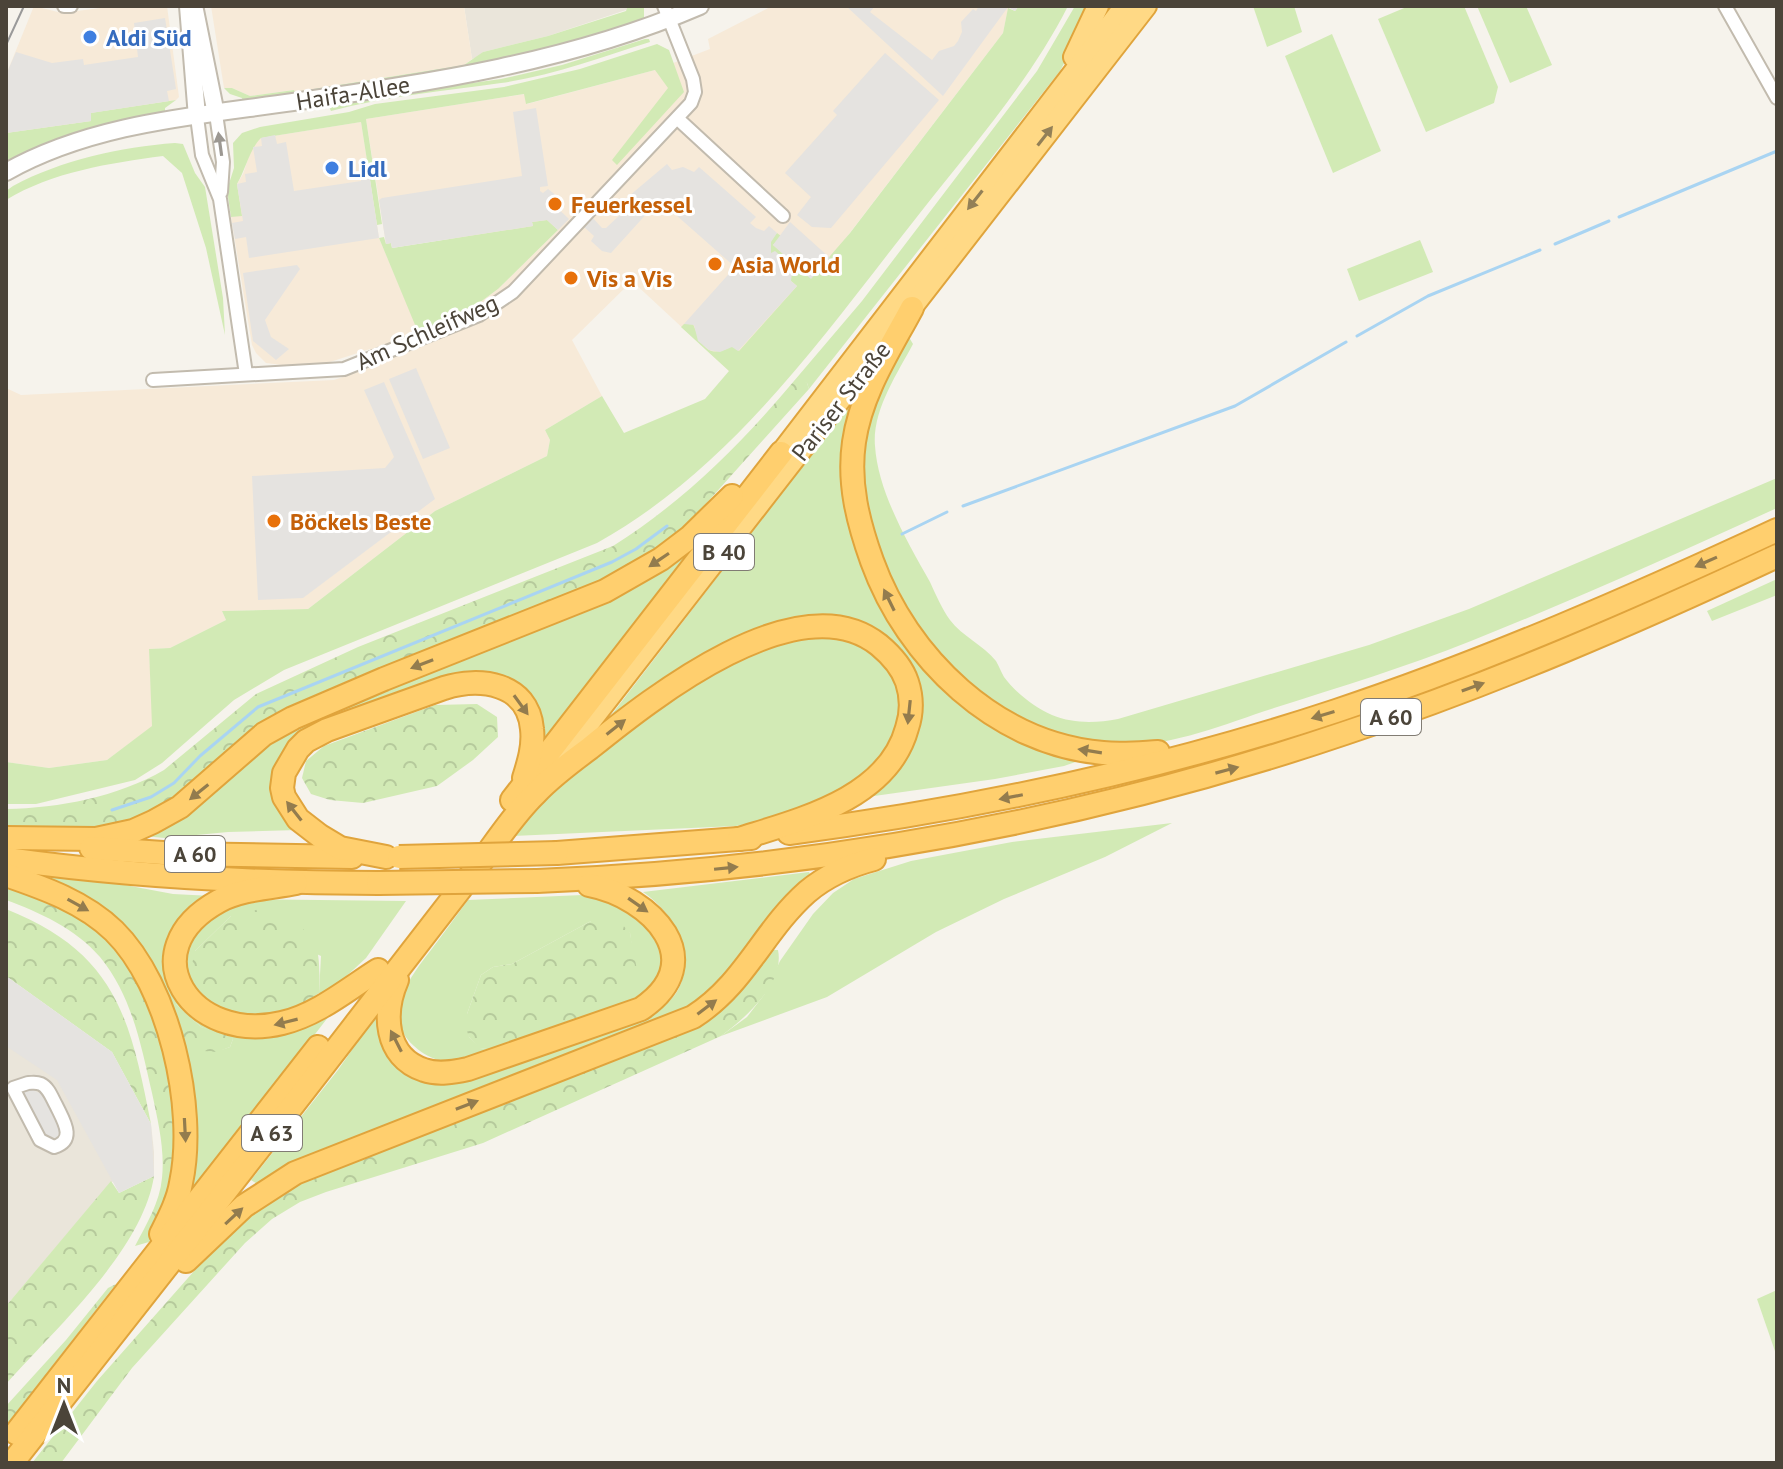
<svg xmlns="http://www.w3.org/2000/svg" width="1783" height="1469" viewBox="0 0 1783 1469" font-family="'PT Sans',sans-serif">
  <style>
    .residential { fill: #eae5da }
    .commercial { fill: #f7ead8 }
    .green { fill: #d2eab5 }
    .forest { fill: url(#forest-crowns) }
    .parking { fill: #e5e3e0 }
    .lines { fill: none; stroke-linecap: round; stroke-linejoin: round }
    .stream { stroke: #a9d4f2; stroke-width: 3 }
    .minor-casing { stroke: #c2bbae; stroke-width: 16 }
    .tertiary-casing { stroke: #c2bbae; stroke-width: 20 }
    .trunk-casing { stroke: #e0a43c; stroke-width: 24 }
    .motorway-casing { stroke: #e0a43c; stroke-width: 26 }
    .minor { stroke: #fff; stroke-width: 12 }
    .tertiary { stroke: #fff; stroke-width: 16 }
    .trunk { stroke: #ffd985; stroke-width: 20 }
    .motorway { stroke: #ffcf6e; stroke-width: 22 }
    .tram { stroke: #9a9a9a; stroke-width: 2 }
    .motorway-bridge-casing { stroke: #e0a43c; stroke-width: 26; stroke-linecap: butt }
    .motorway-bridge { stroke: #ffcf6e; stroke-width: 22 }
    .oneway { fill: #938057 }
    .oneway2 { fill: #9c9892 }
    .oneway3 { fill: #937c4e }
    .shop-dot { fill: #3f7fe0; stroke: #fff; stroke-width: 3 }
    .food-dot { fill: #e8710a; stroke: #fff; stroke-width: 3 }
    .labels { text-anchor: middle; dominant-baseline: central; stroke-width: 6; stroke-linejoin: round; paint-order: stroke }
    .shield { fill: #fff; stroke: #817c74; stroke-width: 2 }
    .shield-label { font-size: 22px; font-weight: bold; fill: #4b4439 }
    .shop-label { font-size: 24px; font-weight: bold; fill: #366cbe; stroke: #fff; text-anchor: start }
    .street-label { font-size: 24px; fill: #4b4439; stroke: #fff }
    .food-label { font-size: 24px; font-weight: bold; fill: #c56008; stroke: #fff; text-anchor: start }
  </style>
  <defs>
    <pattern id="forest-crowns" width="20" height="18" patternUnits="userSpaceOnUse" patternTransform="scale(2)"><rect width="20" height="18" fill="#d2eab5"/><path d="M2 6a3 3 0 1 1 6 0M12 15a3 3 0 1 1 6 0" fill="none" stroke="#b6ca9c"/></pattern>
  </defs>
  <rect width="100%" height="100%" fill="#f6f3ec"/>
  <g class="residential">
    <path d="M464 6H638L548 36 483 52 479 57 472 59Z"/>
    <path d="M6 976 151 1124 154 1152V1176L111 1182 6 1306Z"/>
  </g>
  <g class="commercial">
    <path d="M34 6 62 13 115 6H167L179 97 176 100 91 113V121L6 133V75Z"/>
    <path d="M211 6H464L472 59 464 65 294 92 293 90 250 96 232 88H224Z"/>
    <path d="M772 6H1019L1008 9 1003 33 839 247 729 371 632 281 572 340 602 396 545 430 550 440 547 456 435 511 308 609 222 611 226 620 170 648 149 649 153 726 107 760 49 768 6 762V388L21 395 334 380 378 365 370 349 327 363 282 365 266 363 256 353 252 345 231 217 241 215 237 184 243 174 252 147 258 140 261 138 361 122 379 238 419 332 479 303 498 289 558 230 386 244 366 119 525 94 527 104 655 70 710 49 708 39Z"/>
  </g>
  <g class="green">
    <path d="M628 6H644V22L520 59 243 104 242 98 230 94 224 88H232L250 96 294 90 295 92 464 65 483 52 548 36 626 11Z"/>
    <path d="M1019 6H1068C1030 81 972 147 920 213 824 334 735 466 597 543L284 670 234 700 162 763 135 780 36 804H6V762L49 768 107 760 152 726 149 649 170 648 226 620 222 611 308 609 435 511 547 456 550 440 545 430 602 396 624 433 705 399 729 371 681 327 684 324H693C701 343 707 361 732 346L739 351 797 286 791 281V271L780 261 782 258 771 253V239L777 233 781 236 773 245 811 278 850 233 1003 33 1008 8 1015 11Z"/>
    <path d="M1075 6H1094L1060 71 809 389 807 383 794 381 862 301 1037 71Z"/>
    <path d="M1253 6H1294L1302 32 1267 47Z"/>
    <path d="M1409 6H1464L1498 87 1494 103 1426 132 1378 19Z"/>
    <path d="M1477 6H1526L1552 65 1510 83Z"/>
    <path d="M1332 34 1381 151 1333 173 1285 56Z"/>
    <path d="M645 39H649L650 42C601 57 552 76 501 83 443 91 387 96 331 111L329 107 371 97 501 79 562 65Z"/>
    <path d="M657 44 669 50 684 92 617 165 612 160 668 88 655 70 526 104 524 94 366 119 382 224 377 225 361 122 261 138C249 150 246 169 237 184L242 216 231 217 227 190 234 168 233 143 242 133 260 127 349 112 375 104 504 87 580 69Z"/>
    <path d="M176 100 165 108V114L63 138 6 164V133L91 121 90 113Z"/>
    <path d="M175 143 183 144 195 173 205 187 223 298 225 335 206 248 182 173 163 156C110 163 52 172 6 200V191L13 186C61 160 121 147 175 143Z"/>
    <path d="M547 220 558 230 498 289 479 303 418 332 379 238 384 237 386 244 391 243 392 248 533 226 532 222Z"/>
    <path d="M1420 240 1433 272 1359 301 1347 269Z"/>
    <path d="M910 339 913 344C897 374 872 411 875 446 878 492 908 543 930 582 936 595 942 609 950 620 962 636 983 645 996 661 999 666 1001 672 1004 677 1016 693 1034 707 1052 715 1074 724 1096 723 1118 719L1369 645 1469 609 1777 478V508C1676 554 1574 600 1471 641 1406 667 1340 687 1274 708 1221 725 1159 752 1103 744 1011 732 947 677 900 600 869 550 850 470 870 413 879 387 893 363 906 340Z"/>
    <path d="M867 382 845 478 922 661 1087 758 1064 766 995 779 860 798 903 754 901 657 795 623 599 731Z"/>
    <path d="M701 536 540 745 492 676 285 749 298 830 228 832 165 838 143 836 264 744Z"/>
    <path d="M1777 579V595L1712 621 1707 611Z"/>
    <path d="M835 634 889 662C893 674 902 691 902 704 902 785 800 813 736 826L513 836 549 795 601 747 683 690 758 651 799 638Z"/>
    <path d="M1172 823 1105 857 1004 899 936 932 827 997 721 1036 747 1017 764 995 780 961 813 914 833 893 854 879 911 861 1012 842Z"/>
    <path d="M19 870 77 876 173 894 212 896 170 955 219 1025 336 1007 183 1205 177 1031C198 1044 202 1058 230 1047L233 1039 201 1027 176 1004 171 1006Z"/>
    <path d="M809 872 812 878 699 1004 259 1185 251 1180 338 1070 381 1008 383 1043 394 1064 463 1079 651 1015C661 1008 672 1001 678 990 697 954 673 912 643 892Z"/>
    <path d="M605 894 634 906 668 952 650 994 612 1012 632 948 630 933 591 921 512 964 493 967 481 975 467 1014 469 1037 480 1048 494 1050C463 1060 442 1071 414 1046 380 1016 410 977 431 950 444 933 456 916 468 900Z"/>
    <path d="M242 899 406 901 366 958 326 995 319 993 321 956 231 916 195 951 199 993 190 987C178 932 201 926 242 899Z"/>
    <path d="M1777 1290V1357L1757 1299Z"/>
  </g>
  <g class="forest">
    <path d="M800 379 807 383 809 389 703 507 666 543 607 580 366 679 155 813 101 832 6 826V809C60 808 117 797 164 770L256 694 358 647 613 546C683 502 741 444 794 381Z"/>
    <path d="M477 704 497 717 498 737 473 760 437 786 363 803 330 800 311 794 302 778 306 761 324 746 435 705Z"/>
    <path d="M6 884 47 898 105 933 141 981 167 1055 180 1140 163 1217 149 1242 135 1246C146 1225 160 1202 162 1178 165 1150 158 1121 152 1093 141 1045 132 996 100 957 76 929 39 912 6 900Z"/>
    <path d="M6 909C116 953 130 1017 151 1124L112 1052 6 976Z"/>
    <path d="M260 909C313 931 322 931 319 993L294 1010 265 1016 235 1013 209 1006 199 993 190 973 195 951 231 916Z"/>
    <path d="M609 919 620 922 630 933 637 970 628 991 612 1012 494 1050 479 1048 469 1037 466 1028 467 1014 481 975 493 967 512 964 591 921Z"/>
    <path d="M770 950H778C785 984 745 1018 721 1036L483 1143 326 1192 300 1202 272 1219 245 1243 132 1368 61 1463H32L97 1381 233 1227 274 1196 305 1177 697 1027C730 1004 748 982 770 950Z"/>
    <path d="M173 1004H176L201 1027 230 1036 233 1039 230 1047 217 1052 204 1051 197 1047 177 1031 171 1006Z"/>
    <path d="M154 1176C143 1250 55 1329 6 1384V1306L111 1181 119 1193Z"/>
    <path d="M116 1284 6 1426V1406L66 1340 108 1288Z"/>
  </g>
  <g class="parking">
    <path d="M846 6H875L870 12 932 60 939 51 954 46 958 41 962 32 961 22 973 9 976 11 979 6H1019L1015 11 1008 7 943 96Z"/>
    <path d="M165 18 176 89 167 91 169 101 91 113V121L6 133V75L16 52 52 63 83 59 84 65 138 57 134 23Z"/>
    <path d="M885 53 939 100 831 228 812 227 797 215 811 197 785 173 837 115 833 111Z"/>
    <path d="M536 108 548 186 540 187V191L543 193 548 189 557 196 551 202 569 219 558 230 547 220 532 222 533 226 392 248 391 243 386 244 379 200 382 198 522 176 513 112Z"/>
    <path d="M275 135 277 144 286 142 294 191 361 181V174L369 173 379 238 249 258 246 237 235 239 232 223 243 221 237 184 246 182 245 174 257 172 253 147 262 146 261 138Z"/>
    <path d="M667 164 672 170 683 167 694 172 699 167 756 217 750 223 756 228 764 231 769 226 777 233 771 242V253L775 251 782 257 780 261 792 273 791 281 797 286 738 351 732 347 720 352 709 350 698 341 694 325 684 324 735 267 659 200 611 253 602 251 591 241 594 236 583 226 592 217 602 228H606L622 213 616 207Z"/>
    <path d="M790 222 830 258 811 279 773 245Z"/>
    <path d="M297 265 300 269 265 320 271 337 289 349 276 360 253 341 243 273Z"/>
    <path d="M416 368 450 448 423 459 389 379Z"/>
    <path d="M384 382 435 499 303 598 258 600 252 476 385 468 394 457 364 390Z"/>
    <path d="M6 976 112 1052 151 1124 154 1176 119 1193 57 1080 6 1046Z"/>
    <path d="M30 1089 44 1095 63 1132 55 1138 43 1135 20 1092Z"/>
  </g>
  <g class="lines">
    <g class="stream">
      <path d="M1619 217 1777 151"/>
      <path d="M1555 244 1609 221"/>
      <path d="M1357 336 1428 296 1540 250"/>
      <path d="M963 506 1235 406 1346 342"/>
      <path d="M902 534 947 512"/>
      <path d="M112 810 151 797 174 783 200 756 258 707 612 562 636 549 667 526"/>
    </g>
    <defs>
      <g id="minor">
        <path d="M64 6H71"/>
        <path d="M1725 6 1777 98"/>
        <path d="M216 114 223 162 221 192"/>
        <path d="M197 117 202 155 220 199 246 374"/>
        <path d="M678 119 783 216"/>
        <path d="M153 380 344 369 479 315 513 292 691 103 695 92 693 79 664 6"/>
        <path d="M28 1083C33 1083 36 1082 41 1084 49 1088 52 1098 56 1105 63 1120 77 1140 54 1147L40 1140 13 1088Z"/>
      </g>
      <g id="tertiary">
        <path d="M188 6 197 117"/>
        <path d="M195 10 216 114"/>
        <path d="M6 172C93 123 196 116 293 102 432 82 570 62 700 6"/>
      </g>
      <g id="trunk">
        <path d="M1074 57 1098 6"/>
        <path d="M781 453 1125 6"/>
        <path d="M551 772 1146 6"/>
      </g>
      <g id="motorway">
        <path d="M912 308C889 351 861 393 854 442 848 483 858 522 872 561 907 658 996 744 1103 753 1122 755 1140 753 1158 752"/>
        <path d="M512 800 781 453"/>
        <path d="M789 833C974 809 1158 770 1336 711 1486 661 1633 597 1777 530"/>
        <path d="M6 838 96 839 133 831 153 822 180 807 264 734 293 718 384 679 605 591 661 559 690 537 732 496"/>
        <path d="M91 848 177 854 352 857"/>
        <path d="M557 853 751 838"/>
        <path d="M386 857 340 848 320 836 298 819 284 797 282 788 284 773 298 749 306 741 327 730 444 688C479 677 528 682 532 729 534 746 529 762 524 778"/>
        <path d="M6 859C129 876 253 883 378 883"/>
        <path d="M6 875C44 888 84 902 114 931 169 985 197 1108 181 1183 178 1201 169 1218 161 1234"/>
        <path d="M537 881C811 870 1085 821 1345 733 1493 684 1636 622 1777 556"/>
        <path d="M296 883C271 888 241 889 219 901 128 951 192 1045 282 1023 317 1015 348 989 378 970"/>
        <path d="M397 980C383 1012 384 1057 424 1070 438 1075 454 1072 468 1069L641 1009C712 961 652 897 589 885"/>
        <path d="M186 1261 244 1206 295 1173 693 1017C745 984 763 931 807 892 826 876 851 865 874 859"/>
        <path d="M16 1433 318 1047"/>
        <path d="M12 1463C128 1316 244 1169 358 1021 398 969 438 918 478 866 496 842 514 814 536 793 552 776 571 762 590 748 652 698 799 581 879 645 891 655 902 667 907 682 912 697 912 713 907 728 888 799 799 820 739 839"/>
      </g>
    </defs>
    <use href="#minor" class="minor-casing"/>
    <use href="#tertiary" class="tertiary-casing"/>
    <use href="#trunk" class="trunk-casing"/>
    <use href="#motorway" class="motorway-casing"/>
    <use href="#minor" class="minor"/>
    <use href="#tertiary" class="tertiary"/>
    <use href="#trunk" class="trunk"/>
    <use href="#motorway" class="motorway"/>
    <path class="tram" d="M6 45 24 6"/>
    <defs>
      <g id="motorway-bridge">
        <path d="M399 857 557 853"/>
        <path d="M378 883 537 881"/>
      </g>
    </defs>
    <use href="#motorway-bridge" class="motorway-bridge-casing"/>
    <use href="#motorway-bridge" class="motorway-bridge"/>
  </g>
  <defs><path id="oneway-solid" d="M-6-.8H1V-3.2L6.5 0L1 3.2V.8H-6Z" transform="scale(2)"/></defs>
  <g class="oneway">
    <use href="#oneway-solid" transform="translate(1045 136) rotate(-52)"/>
    <use href="#oneway-solid" transform="translate(975 200) rotate(128)"/>
  </g>
  <use class="oneway2" href="#oneway-solid" transform="translate(220 144) rotate(-98)"/>
  <g class="oneway3">
    <use href="#oneway-solid" transform="translate(659 560) rotate(146)"/>
    <use href="#oneway-solid" transform="translate(1706 562) rotate(156)"/>
    <use href="#oneway-solid" transform="translate(889 600) rotate(-116)"/>
    <use href="#oneway-solid" transform="translate(422 664) rotate(159)"/>
    <use href="#oneway-solid" transform="translate(1473 687) rotate(-20)"/>
    <use href="#oneway-solid" transform="translate(521 705) rotate(54)"/>
    <use href="#oneway-solid" transform="translate(909 712) rotate(96)"/>
    <use href="#oneway-solid" transform="translate(1323 715) rotate(163)"/>
    <use href="#oneway-solid" transform="translate(616 727) rotate(-38)"/>
    <use href="#oneway-solid" transform="translate(1090 751) rotate(-171)"/>
    <use href="#oneway-solid" transform="translate(1227 770) rotate(-15)"/>
    <use href="#oneway-solid" transform="translate(199 792) rotate(141)"/>
    <use href="#oneway-solid" transform="translate(1011 797) rotate(169)"/>
    <use href="#oneway-solid" transform="translate(294 811) rotate(-128)"/>
    <use href="#oneway-solid" transform="translate(726 868) rotate(-6)"/>
    <use href="#oneway-solid" transform="translate(78 905) rotate(29)"/>
    <use href="#oneway-solid" transform="translate(638 905) rotate(35)"/>
    <use href="#oneway-solid" transform="translate(707 1007) rotate(-37)"/>
    <use href="#oneway-solid" transform="translate(286 1022) rotate(166)"/>
    <use href="#oneway-solid" transform="translate(396 1041) rotate(-117)"/>
    <use href="#oneway-solid" transform="translate(467 1105) rotate(-21)"/>
    <use href="#oneway-solid" transform="translate(185 1130) rotate(87)"/>
    <use href="#oneway-solid" transform="translate(234 1216) rotate(-43)"/>
  </g>
  <g class="shop-dot">
    <circle cx="90" cy="37" r="8"/>
    <circle cx="332" cy="168" r="8"/>
  </g>
  <g class="food-dot">
    <circle cx="555" cy="204" r="8"/>
    <circle cx="715" cy="264" r="8"/>
    <circle cx="571" cy="278" r="8"/>
    <circle cx="274" cy="521" r="8"/>
  </g>
  <g class="labels">
    <g class="shield">
      <rect x="694" y="534" width="60" height="36" rx="6"/>
      <rect x="1361" y="699" width="60" height="36" rx="6"/>
      <rect x="165" y="836" width="60" height="36" rx="6"/>
      <rect x="242" y="1115" width="60" height="36" rx="6"/>
    </g>
    <g class="shield-label">
      <text x="724" y="552">B 40</text>
      <text x="1391" y="717">A 60</text>
      <text x="195" y="854">A 60</text>
      <text x="272" y="1133">A 63</text>
    </g>
    <g class="shop-label">
      <text x="106" y="37">Aldi Süd</text>
      <text x="348" y="168">Lidl</text>
    </g>
    <g class="street-label">
      <text transform="translate(353 93) rotate(-9)">Haifa-Allee</text>
      <text transform="translate(427 332) rotate(-24)">Am Schleifweg</text>
      <text transform="translate(841 401) rotate(-52)">Pariser Straße</text>
    </g>
    <g class="food-label">
      <text x="571" y="204">Feuerkessel</text>
      <text x="731" y="264">Asia World</text>
      <text x="587" y="278">Vis a Vis</text>
      <text x="290" y="521">Böckels Beste</text>
    </g>
  </g>
  <rect width="1783" height="1469" fill="none" stroke="#4b4439" stroke-width="16"/>
  <g transform="translate(64 1405)" stroke="#ffffff" stroke-width="6" paint-order="stroke">
  <path d="M0-6L14 30L0 20L-14 30Z" fill="#4b4439"/>
  <text y="-12" font-size="22" font-weight="bold" text-anchor="middle" fill="#4b4439">N</text>
  </g>
</svg>
